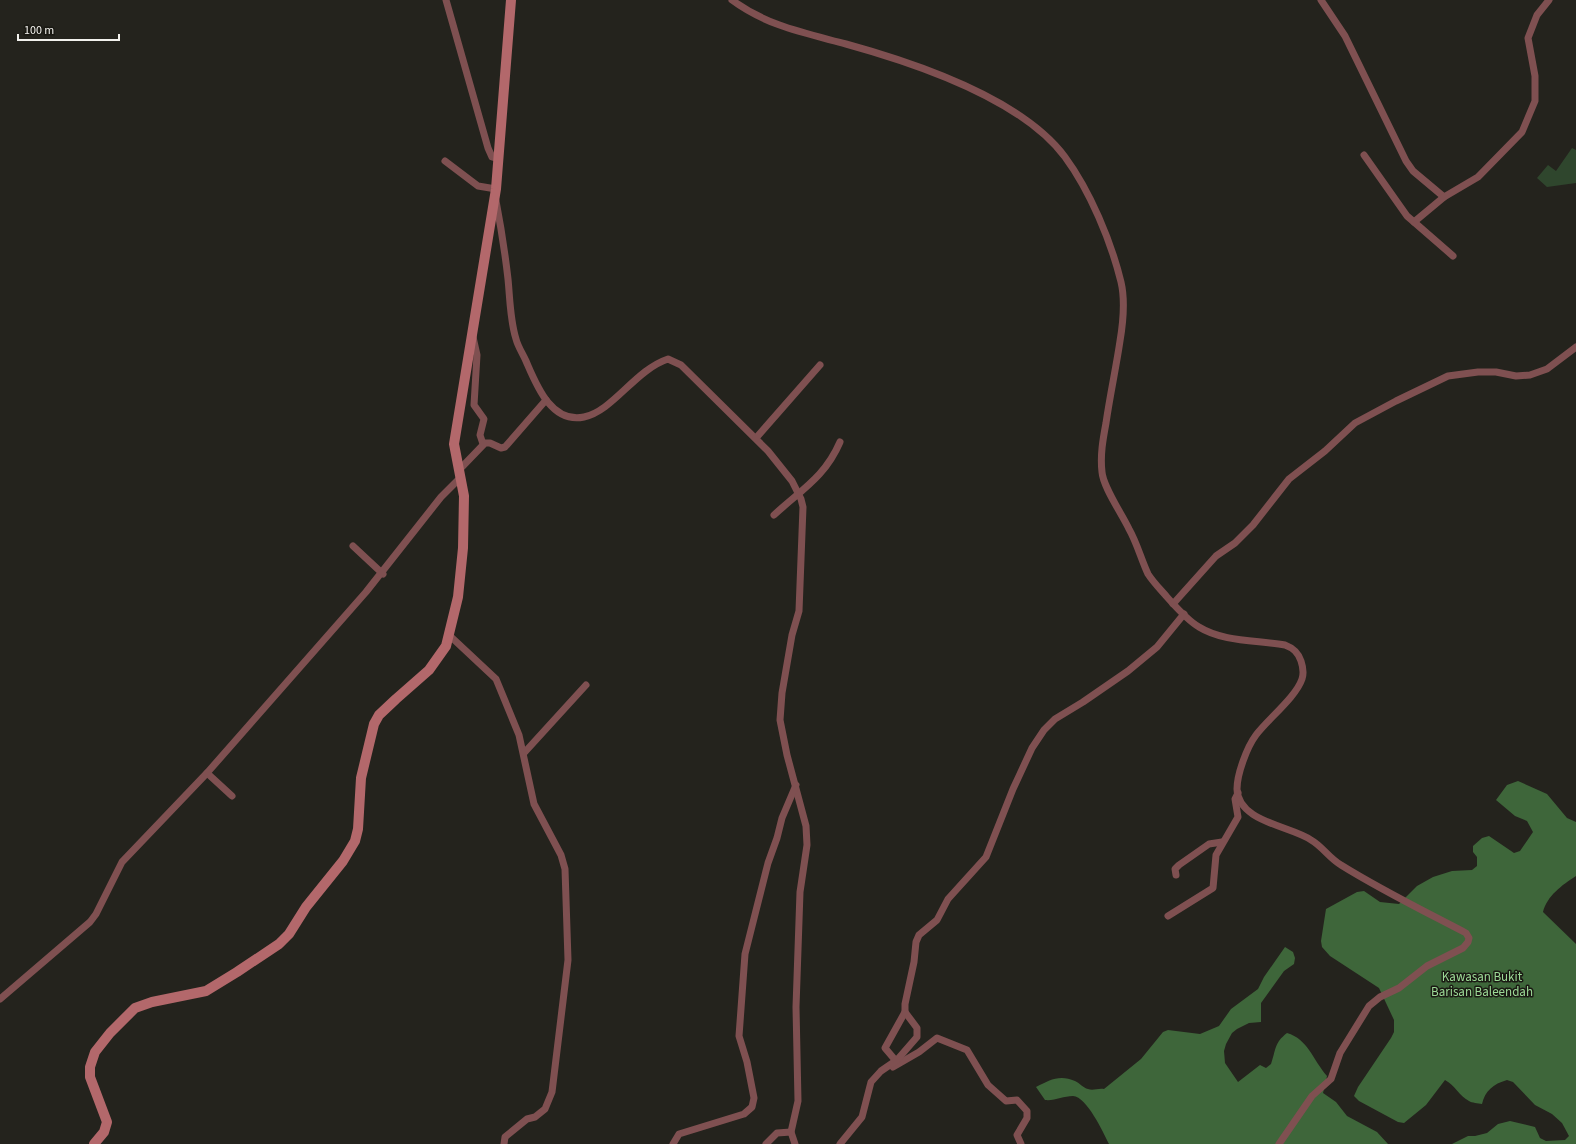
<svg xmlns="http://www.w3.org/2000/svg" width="1576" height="1144" viewBox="0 0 1576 1144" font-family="'Source Sans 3',sans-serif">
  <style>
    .green { fill: #2f462d }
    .forest { fill: #3e663a }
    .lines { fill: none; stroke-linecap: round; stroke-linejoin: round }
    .street { stroke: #7f5051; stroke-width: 7 }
    .secondary { stroke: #b3686b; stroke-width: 10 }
    .labels { text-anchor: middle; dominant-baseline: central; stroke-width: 3; stroke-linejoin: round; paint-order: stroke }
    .park-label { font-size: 13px; fill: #9cd996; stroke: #1a1913 }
  </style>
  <rect width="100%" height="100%" fill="#24231d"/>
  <path class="green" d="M1572 148 1576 150V183L1547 187 1537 178 1548 165 1556 171Z"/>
  <g class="forest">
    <path d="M1518 781 1547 794 1567 818 1576 822V876C1562 885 1547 896 1543 912L1576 944V1144H1452L1468 1136H1475L1487 1133 1498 1124 1510 1121 1535 1127 1540 1138 1546 1141 1565 1140 1569 1136 1562 1123 1552 1114 1535 1105 1513 1082 1507 1080C1493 1084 1485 1091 1482 1104 1478 1103 1472 1103 1469 1101 1459 1096 1455 1085 1445 1080L1426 1105 1404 1123 1398 1122 1359 1101 1354 1096 1358 1087 1391 1038 1394 1032V1020L1379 988 1330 956 1322 947 1321 941 1326 909 1357 892 1364 891 1380 902 1399 904 1417 886 1433 877 1452 871 1472 870 1477 866V857L1473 852V846L1482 838 1489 836 1514 853 1520 851 1533 832 1527 821 1515 816 1496 800 1507 785Z"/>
    <path d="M1285 947 1293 952 1295 958 1294 964 1284 971 1261 1003V1022L1249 1023 1237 1029 1232 1033 1226 1044 1224 1051 1225 1063 1238 1082 1260 1065 1266 1068 1271 1064C1276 1050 1274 1043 1287 1033 1308 1039 1313 1060 1327 1076L1323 1093 1336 1102 1347 1116 1377 1132 1388 1144H1109C1103 1132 1087 1097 1073 1096 1063 1096 1055 1101 1045 1100L1036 1087C1049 1080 1060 1074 1075 1081 1080 1083 1083 1088 1088 1089 1093 1091 1098 1088 1104 1089L1141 1059 1163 1032 1168 1030 1200 1034 1219 1026 1231 1009 1258 989 1264 977Z"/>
  </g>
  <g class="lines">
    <g class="street">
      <path d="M446 0 488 148 492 157 499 159"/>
      <path d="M732 0C767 26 805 33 846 44 915 63 1021 98 1065 157 1090 191 1111 241 1121 282 1125 299 1123 323 1120 341 1116 368 1110 395 1106 423 1103 439 1100 455 1102 472 1103 487 1122 514 1129 529 1137 543 1141 559 1148 574 1153 582 1161 590 1167 597 1176 607 1187 620 1199 627 1223 642 1257 640 1285 645 1293 648 1298 652 1301 661 1303 667 1304 673 1302 679 1296 697 1268 719 1256 735 1247 747 1237 774 1237 789 1238 822 1291 826 1311 840 1322 846 1329 858 1341 865 1381 890 1424 911 1466 933L1469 938 1468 942 1463 948 1427 966 1399 988 1380 997 1369 1006 1340 1053 1331 1079 1312 1096 1279 1144"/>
      <path d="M1321 0 1345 36 1406 161 1413 171 1444 197"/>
      <path d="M1364 155 1407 216 1414 222 1444 197 1478 177 1522 132 1535 101V76L1528 38 1537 15 1549 0"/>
      <path d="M445 161 478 186 496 189"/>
      <path d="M496 201C501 227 505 253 508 279 510 299 510 320 516 339 518 347 523 354 526 361 536 384 551 424 584 417 613 411 635 370 668 359L681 365 768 451 792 481 801 499 803 507 799 611 792 635 782 693 780 720 787 755 806 826 807 845 800 892 796 1007 798 1101 791 1132 795 1144"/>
      <path d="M1414 222 1453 256"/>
      <path d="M473 337 477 355 474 405 484 419 480 435 483 444"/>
      <path d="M756 438 820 365"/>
      <path d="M459 470 485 443H490L501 448 505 447 546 400"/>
      <path d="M774 515C801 490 825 477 840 442"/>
      <path d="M353 546 383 574"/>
      <path d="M1173 604 1216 556 1235 543 1253 525 1289 479 1325 451 1355 423 1396 401 1448 376 1478 372H1496L1516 376 1530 375 1547 369 1576 347"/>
      <path d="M449 635 496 679 519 735 534 804 561 855 565 869 568 960 552 1092 545 1109 535 1117 527 1119 505 1137 504 1144"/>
      <path d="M524 753 586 685"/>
      <path d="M207 773 232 796"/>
      <path d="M1176 875 1175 869 1179 865 1209 844 1222 842"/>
      <path d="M1168 916 1213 888 1216 855 1238 817 1235 799 1238 793"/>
      <path d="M0 999 90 922 96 914 122 862 207 773 366 592 441 497 461 477"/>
      <path d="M896 1061 885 1048 905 1012"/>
      <path d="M893 1067 919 1052 937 1038 967 1050 988 1085 1006 1101 1017 1100 1027 1111V1118L1017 1135 1021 1144"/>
      <path d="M673 1144 679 1134 744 1114 752 1107 754 1098 747 1062 739 1036 745 954 768 863 777 838 782 818 796 785"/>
      <path d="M766 1144 777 1133 791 1132"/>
      <path d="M840 1144 862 1117 871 1082 881 1071 897 1060 917 1037V1028L905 1012V1004L914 962 916 942 919 935 937 920 948 899 986 857 1013 789 1032 748 1044 730 1055 719 1083 702 1128 671 1157 647 1184 614"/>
    </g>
    <path class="secondary" d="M94 1144 104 1132 107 1122 90 1077V1067L95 1052 110 1033 135 1008 152 1002 206 991 237 972 279 944 289 934 306 907 343 861 355 841 358 829 361 778 374 724 379 715 396 699 429 670 446 646 458 597 463 548 464 496 454 444 496 189 511 0"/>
  </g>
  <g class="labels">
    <g class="park-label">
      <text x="1482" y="977">Kawasan Bukit<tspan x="1482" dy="15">Barisan Baleendah</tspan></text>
    </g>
  </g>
  <path d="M18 34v6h101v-6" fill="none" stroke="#f2f1ed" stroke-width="2"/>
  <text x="24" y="34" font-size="12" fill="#f2f1ed" stroke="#1a1913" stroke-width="3" paint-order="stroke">100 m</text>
</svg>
